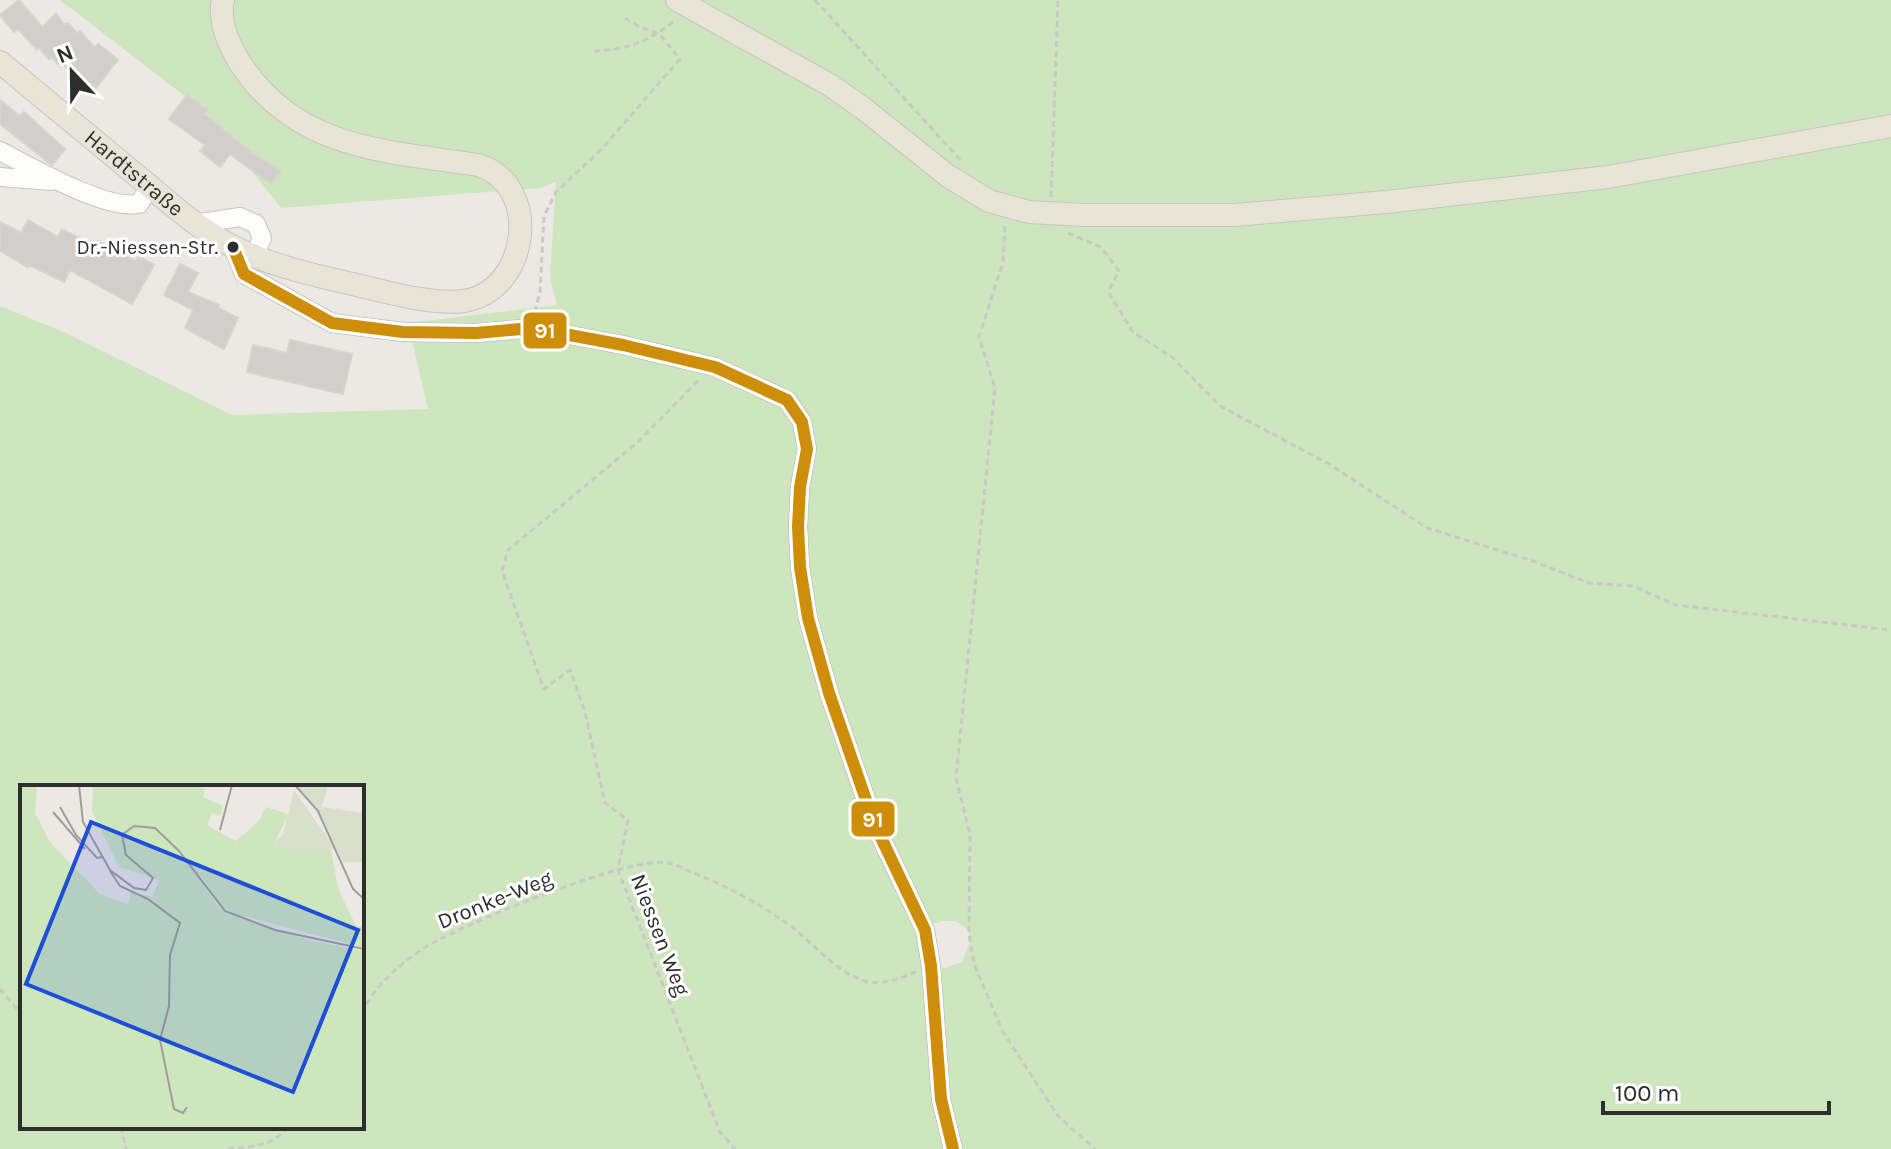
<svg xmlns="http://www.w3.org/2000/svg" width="1891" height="1149" viewBox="0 0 1891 1149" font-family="Karla,sans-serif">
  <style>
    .green { fill: #cee6be; fill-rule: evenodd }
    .building { fill: #d1cecb; stroke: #d7d4d0; stroke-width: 2 }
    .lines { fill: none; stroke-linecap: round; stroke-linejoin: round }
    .minor-casing { stroke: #c5c4c5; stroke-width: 20 }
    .major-casing { stroke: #c6c5c4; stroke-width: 24 }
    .path { stroke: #c9c9c8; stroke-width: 3; stroke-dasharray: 6 4; stroke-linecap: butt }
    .minor { stroke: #fcfcfb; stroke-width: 18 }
    .major { stroke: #e8e4d6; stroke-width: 22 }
    .bus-1-casing { stroke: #fff; stroke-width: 18 }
    .bus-1 { stroke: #cf8e09; stroke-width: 12 }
    .bus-dot { fill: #2e2e2e; stroke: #fff; stroke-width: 3 }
    .labels { text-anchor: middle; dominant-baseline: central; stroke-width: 6; stroke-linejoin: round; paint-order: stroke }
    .bus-label { font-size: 20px; fill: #2e2e2e; stroke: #fff; text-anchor: end }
    .street-label { font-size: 22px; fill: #2e2e2e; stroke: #fff }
    .inset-road { fill: none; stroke: #a09e9b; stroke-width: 2 }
    .view { fill: #1d4ed8; fill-opacity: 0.15; stroke: #1d4ed8; stroke-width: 4 }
    .inset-edge { fill: none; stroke: #2e2e2e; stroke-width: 4 }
    .line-badge { stroke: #fff; stroke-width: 3 }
    .badge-label { font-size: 22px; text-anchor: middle; font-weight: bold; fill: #fff }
  </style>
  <rect width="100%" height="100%" fill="#ece8e4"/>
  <path class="green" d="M60 0H1891V119L1606 171 1227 207 1081 209 1003 199 801 72 933 173 1047 221 1167 226 1411 207 1891 135V1149H0V306L66 333 232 415 428 409 408 323 557 305 550 277 556 182 540 188 281 208 204 111ZM22 787H362V1127H22ZM942 921H955L968 930 970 942 962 962 944 968 935 965 930 925Z"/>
  <g class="building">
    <path d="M19 0 42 27 56 14 65 25 68 23 77 33 80 31 95 48 98 44 118 60 95 89 63 65 61 67 51 57 49 59 39 48 37 50 18 29 14 32 0 15Z"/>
    <path d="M187 95 208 110 204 114 255 155 281 171 271 184 230 154 220 167 200 151 205 145 169 119Z"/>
    <path d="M0 100 20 116 24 112 65 149 52 165 0 124Z"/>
    <path d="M28 220 58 237 62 229 95 246 97 241 136 261 138 256 154 265 132 304 70 270 64 282 29 265 28 267 0 251V222L21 233Z"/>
    <path d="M180 264 198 273 188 292 219 305 218 308 238 318 224 349 185 328 193 310 164 295Z"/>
    <path d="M290 340 352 354 343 394 247 372 253 345 287 353Z"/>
  </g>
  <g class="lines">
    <defs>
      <g id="minor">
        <path d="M0 151C33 168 105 210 139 204L150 187"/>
        <path d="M0 177 51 181"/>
        <path d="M194 224 240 217 256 224 262 238 254 256"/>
        <path d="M233 247 244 274 332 323 403 332 476 333 532 328 623 345 715 367 787 400 802 422 807 449 800 487 798 527 800 567 808 618 829 693 874 823 925 930 931 966 941 1099 953 1149"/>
      </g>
      <g id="major">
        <path d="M677 0 830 85 864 109 948 176 989 201 1029 212 1084 215H1235L1386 202 1608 177 1891 126"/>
        <path id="s1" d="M0 62C45 100 91 137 136 175 168 201 197 229 234 247 274 267 318 276 361 286 390 293 435 305 464 301 529 291 543 185 478 165 387 151 296 150 240 63 229 45 218 21 223 0"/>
      </g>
    </defs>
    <use href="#minor" class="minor-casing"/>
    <use href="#major" class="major-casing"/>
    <g class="path">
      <path d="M815 0 963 163"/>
      <path d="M594 51C627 50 650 41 675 20"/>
      <path d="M1051 197 1058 0"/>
      <path d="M1005 226 1003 262 979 337 995 388 956 778 970 834 969 934 974 964 1003 1032 1058 1116 1095 1149"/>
      <path d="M1068 233 1101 247 1119 271 1110 288V295L1133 332 1173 358 1220 406 1329 464 1427 528 1533 561 1589 583 1633 586 1676 605 1891 630"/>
      <path d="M535 312 540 292 544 216 556 192 599 152 680 59 659 34 640 27 621 16"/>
      <path d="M698 381 637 443 508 550 502 571 544 689 570 670 585 712 605 803 628 820 618 870 720 1132 735 1149"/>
      <path d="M0 989 22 1015"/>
      <path d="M362 1013C376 982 411 954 440 939 478 919 631 855 669 863 676 864 684 869 691 872 727 886 761 904 792 927 815 945 836 972 865 981 883 986 901 978 917 971"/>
      <path d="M121 1127 126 1149"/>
      <path d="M228 1149C252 1147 272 1146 289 1127"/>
    </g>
    <use href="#minor" class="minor"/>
    <use href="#major" class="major"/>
    <defs>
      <path id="bus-1" d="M233 247 244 274 332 323 403 332 476 333 532 328 623 345 715 367 787 400 802 422 807 449 800 487 798 527 800 567 808 618 829 693 874 823 925 930 931 966 941 1099 953 1149"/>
    </defs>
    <use href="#bus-1" class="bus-1-casing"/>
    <use href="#bus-1" class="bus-1"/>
  </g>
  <circle class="bus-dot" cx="233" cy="247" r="7"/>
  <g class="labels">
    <g class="bus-label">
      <text x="218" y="247">Dr.-Niessen-Str.</text>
    </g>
    <g class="street-label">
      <text stroke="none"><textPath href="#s1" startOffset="174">Hardtstraße</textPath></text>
      <text transform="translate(495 900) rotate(-22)">Dronke-Weg</text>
      <text transform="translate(660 935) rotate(69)">Niessen Weg</text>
    </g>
  </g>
  <g transform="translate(20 785)">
    <rect width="344" height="344" fill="#ece8e4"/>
    <path d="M0 0 17 1 15 28 30 57 80 109 108 119 111 106 132 112 139 95 99 82 72 27 73 0H175L185 4 183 12 203 21 200 31 192 28 187 40 216 56 239 36 246 22 268 29 255 57 258 63 311 65 318 103 336 141H344V163L212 128 199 120 184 95 171 81 198 121 207 128 288 155 344 166V344H0Z" fill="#cee6be"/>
    <path d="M277 0H308L302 22 344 28V77H323L300 28ZM274 5 314 62 307 68 258 63 255 57 263 50Z" fill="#d8e0cc"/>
    <path class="inset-road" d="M59 0 63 37 90 85 114 103 126 105 133 93 106 70 102 50 114 41 135 43 159 66 205 126 255 145 344 164M275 0 298 26 333 104 344 114M40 22 56 50 77 73 82 72M33 27 65 64M200 45 212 0M90 86 100 101 128 114 160 138 150 170 149 221 140 255 154 324 163 328 167 322"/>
    <path class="view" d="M71 37 338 145 273 307 6 199Z"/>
    <rect width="344" height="344" class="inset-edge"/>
  </g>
  <g class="line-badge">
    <rect x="522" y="311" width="46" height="39" rx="8" fill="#cf8e09"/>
    <rect x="850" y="800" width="46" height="38" rx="8" fill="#cf8e09"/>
  </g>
  <g class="badge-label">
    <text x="545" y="338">91</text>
    <text x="873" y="827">91</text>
  </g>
  <g transform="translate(72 72) rotate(338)" stroke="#ffffff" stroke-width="6" paint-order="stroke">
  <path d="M0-6L14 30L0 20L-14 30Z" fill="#2e2e2e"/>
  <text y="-12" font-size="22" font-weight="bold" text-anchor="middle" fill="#2e2e2e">N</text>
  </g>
  <path d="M1603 1101v12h226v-12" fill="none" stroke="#2e2e2e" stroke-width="4"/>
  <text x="1615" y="1101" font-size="24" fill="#2e2e2e" stroke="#ffffff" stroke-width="6" paint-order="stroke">100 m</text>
</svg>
